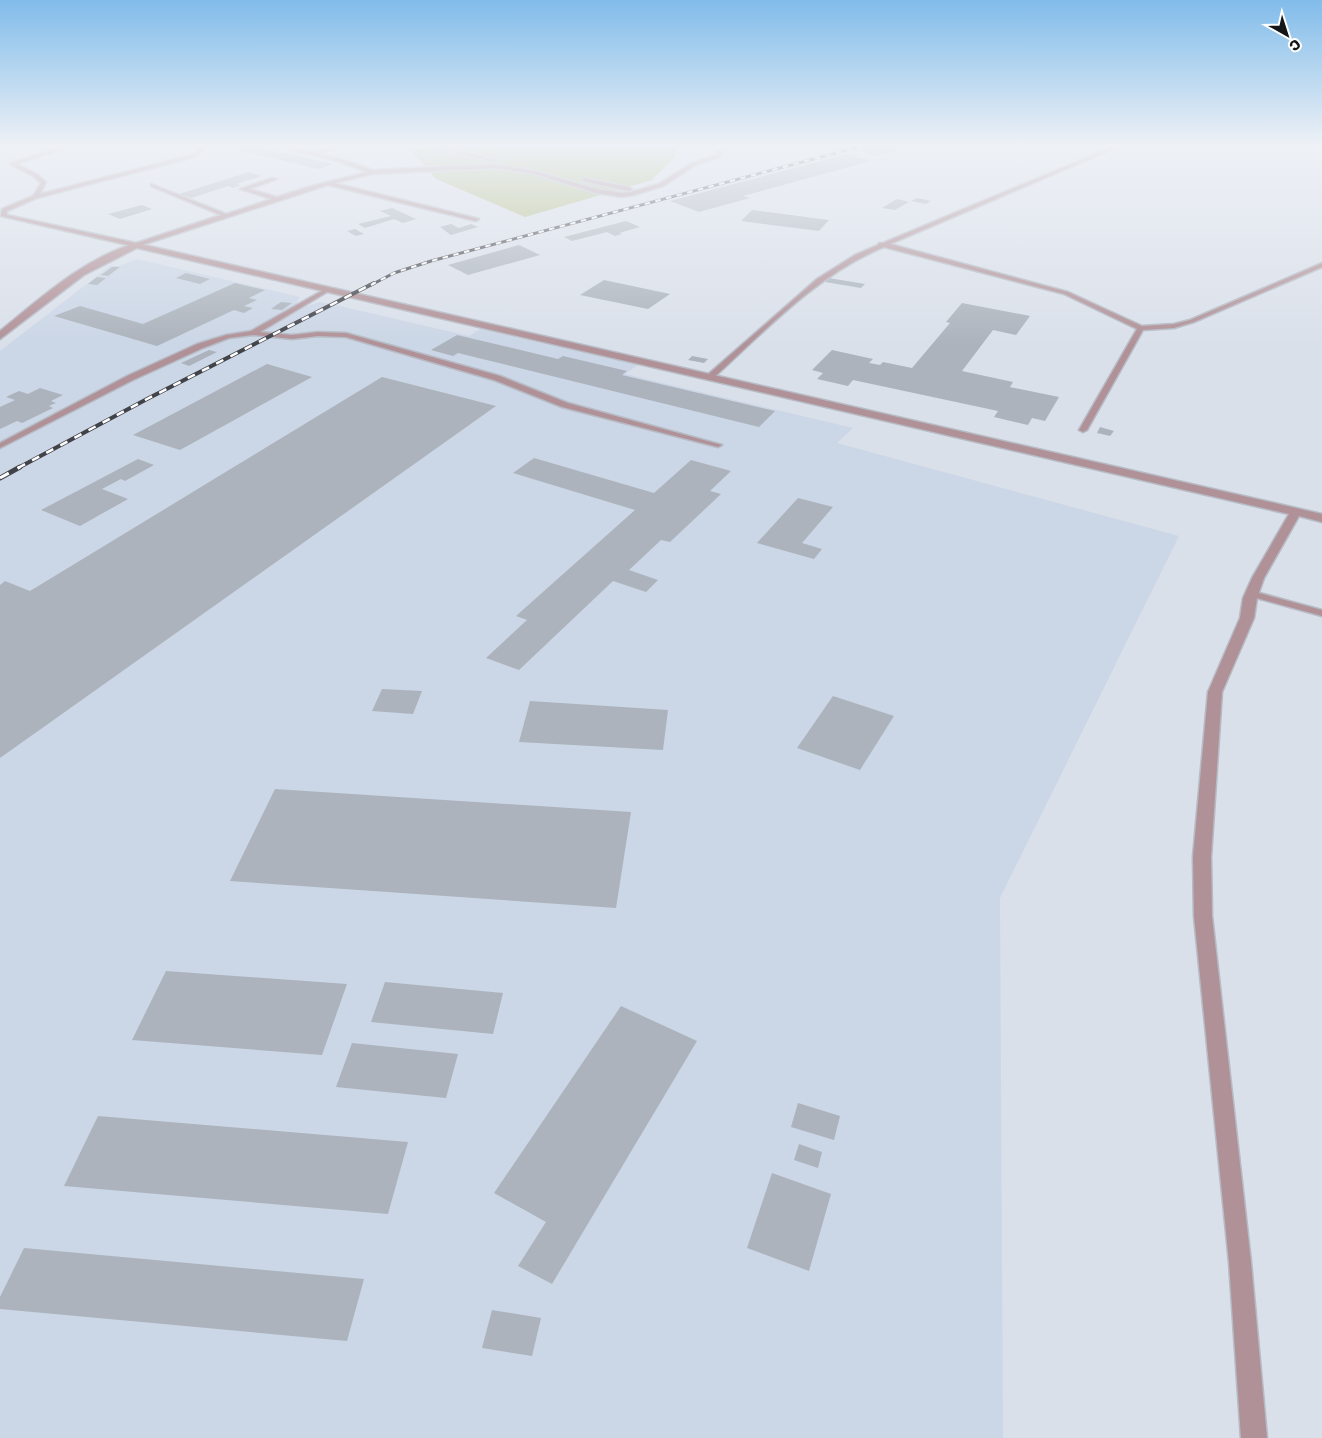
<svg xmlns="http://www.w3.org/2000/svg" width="1322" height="1438" viewBox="0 0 1322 1438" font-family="Rubik,sans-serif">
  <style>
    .built { fill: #cbd6e6 }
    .green { fill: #b2bd82 }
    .building { fill: #acb3bc }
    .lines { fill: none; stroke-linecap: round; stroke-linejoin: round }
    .lane-casing { stroke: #b6bbc4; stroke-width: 3 }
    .street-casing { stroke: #b6bbc4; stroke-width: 3 }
    .lane { fill: #b09197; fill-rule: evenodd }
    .street { fill: #b09197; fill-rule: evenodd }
    .rail-far2-casing { stroke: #414349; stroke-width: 3 }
    .rail-far1-casing { stroke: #414349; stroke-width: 4 }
    .rail-casing { stroke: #414349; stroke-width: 5 }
    .rail-far2 { stroke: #fff; stroke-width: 2; stroke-dasharray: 5.5; stroke-linecap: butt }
    .rail-far1 { stroke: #fff; stroke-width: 2.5; stroke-dasharray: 8; stroke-linecap: butt }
    .rail { stroke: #fff; stroke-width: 3; stroke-dasharray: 10; stroke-linecap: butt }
  </style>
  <rect width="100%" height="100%" fill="#dae0ea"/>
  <path class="built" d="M137 259 300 297 296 303 308 306 320 302 331 304 469 336 480 329 638 365 625 374 853 428 837 443 1179 536 1000 898 1003 1438H0V351L110 266H119Z"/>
  <path class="green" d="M425 144H681L675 157 652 180 525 217 436 179 412 152Z"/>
  <g class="building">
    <path d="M213 144H246L333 164 318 169Z"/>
    <path d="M363 144H380L365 149 354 147Z"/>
    <path d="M882 144H915L876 156 859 150Z"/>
    <path d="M847 154 871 161 743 196 750 198 699 212 670 201Z"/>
    <path d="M249 172 262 176 236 184 241 185 233 188 228 186 191 198 179 194Z"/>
    <path d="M917 198 931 201 926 204 911 201Z"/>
    <path d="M897 199 909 202 895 210 882 208Z"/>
    <path d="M142 205 152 209 120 219 108 214Z"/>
    <path d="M392 208 416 219 403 223 394 219 365 228 358 224 391 216 380 211Z"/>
    <path d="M752 210 829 220 819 231 741 221Z"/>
    <path d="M626 221 640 227 619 233 622 234 615 236 607 232 572 241 564 237Z"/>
    <path d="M451 224 459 228 471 224 478 227 451 235 440 227Z"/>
    <path d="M355 229 364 234 356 236 347 231Z"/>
    <path d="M519 245 540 255 468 275 448 265Z"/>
    <path d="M112 267H120L108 276 101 275Z"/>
    <path d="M186 273 210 279 200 284 176 278Z"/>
    <path d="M97 277 106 278 97 285 88 284Z"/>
    <path d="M829 278 865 284 861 288 825 282Z"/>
    <path d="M604 280 670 294 648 309 580 295Z"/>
    <path d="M235 283 265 290 249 298 257 300 244 306 253 308 244 313 234 310 157 346 54 316 80 306 143 324Z"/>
    <path d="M281 302 292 303 282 310 271 309Z"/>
    <path d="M962 303 1030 316 1016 335 993 330 962 371 1013 382 1010 387 1059 397 1045 421 1032 418 1028 425 994 417 998 411 853 380 848 386 817 379 823 373 812 370 832 350 873 359 869 363 880 365 883 362 912 368 950 323 946 322Z"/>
    <path d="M457 335 558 359 563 356 627 371 622 375 775 411 759 427 458 353 453 356 431 350Z"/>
    <path d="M209 350 217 352 189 366 181 363Z"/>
    <path d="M692 356 708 359 704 363 688 360Z"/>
    <path d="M267 364 312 377 180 450 133 435Z"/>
    <path d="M382 377 496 406 0 758V585L5 581 30 591Z"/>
    <path d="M40 388 63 395 51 401 56 403 49 406 53 408 22 423 17 421 0 429V407L15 400 6 397 19 391 28 394Z"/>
    <path d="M1100 427 1114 431 1110 436 1097 433Z"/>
    <path d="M534 458 654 493 691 460 731 471 710 491 721 494 670 542 661 540 629 570 658 580 646 592 613 581 519 670 486 658 527 620 516 616 635 510 513 473Z"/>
    <path d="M138 459 154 465 125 481 121 479 102 489 128 499 80 526 41 510Z"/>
    <path d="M798 498 833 507 802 543 822 549 814 559 757 543Z"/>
    <path d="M382 689 422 691 413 714 372 711Z"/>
    <path d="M833 696 894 716 860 770 797 748Z"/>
    <path d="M530 701 668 710 663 750 519 742Z"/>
    <path d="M275 789 631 812 616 908 230 881Z"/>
    <path d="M166 971 347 984 322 1055 132 1040Z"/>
    <path d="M385 982 503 993 493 1034 371 1022Z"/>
    <path d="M621 1006 697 1041 552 1284 518 1266 546 1222 494 1193Z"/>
    <path d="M352 1043 458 1054 446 1098 336 1087Z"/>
    <path d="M798 1103 840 1116 834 1140 791 1127Z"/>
    <path d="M98 1116 408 1142 388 1214 64 1186Z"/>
    <path d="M799 1144 822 1152 818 1168 794 1160Z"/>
    <path d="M772 1173 831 1194 809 1271 747 1248Z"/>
    <path d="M24 1248 364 1279 347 1341 0 1309V1297Z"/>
    <path d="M492 1310 541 1318 532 1356 482 1348Z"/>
  </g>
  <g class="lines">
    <defs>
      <g id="lane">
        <path d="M71 144H77L17 164 37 174 46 182 40 194 191 155 199 149 193 144H198L205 149 195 157 37 198 7 211V215L136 243 221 215 151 186V184L226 214 272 199 240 189 272 178 277 179 249 189 277 197 312 186 367 172 340 162 269 144C284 144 297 151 312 152 323 153 335 144 346 144L319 154 344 160 373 170 496 164 535 171 597 189 622 193 631 192 659 184 692 163 716 155 717 150 722 151 720 157 696 165 663 186 634 195 622 197 596 193 534 174 496 168 373 174 334 183 479 219 476 221 328 185 136 247 1 216 2 209 33 196 41 183 33 176 10 165V163Z"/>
        <path d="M430 144 498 160 495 162 441 150Z"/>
        <path d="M1119 144H1125L890 244 1068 292 1142 326 1174 324 1190 320 1320 264 1322 263V267L1194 322 1174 328 1143 330 1087 430 1083 432 1079 430 1137 329 1064 294 884 247C816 275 765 331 711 380L704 378 817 279 855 255 878 245 879 243H883Z"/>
        <path d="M584 178 629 187 632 189 629 191 582 181Z"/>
        <path d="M327 288 332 289 260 332 292 335 318 332 346 333 500 376 568 403 722 445 718 447 562 407 494 380 346 337 318 336 292 339 253 335 229 338 203 348 133 380 0 448V443L127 376 197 344 226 335 251 331Z"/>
        <path d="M1252 591 1322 610V616L1249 596 1247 594 1249 592Z"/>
      </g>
      <path id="street" d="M136 243 1322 514V522L1299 516 1264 578 1257 598 1254 618 1222 692 1211 857 1212 916 1251 1262 1267 1438H1241L1229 1262 1194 916 1193 857 1208 692 1240 618 1243 598 1252 578 1289 514 137 248 84 275 0 339V331C41 298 84 258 136 243Z"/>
    </defs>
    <use href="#lane" class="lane-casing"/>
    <use href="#street" class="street-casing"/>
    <use href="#lane" class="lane"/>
    <use href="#street" class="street"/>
    <defs>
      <path id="rail-far2" d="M371 285 394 273 431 261 870 144"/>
      <path id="rail-far1" d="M18 468 147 399 374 283"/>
      <path id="rail" d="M0 478 20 467"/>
    </defs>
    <use href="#rail-far2" class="rail-far2-casing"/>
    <use href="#rail-far1" class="rail-far1-casing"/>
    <use href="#rail" class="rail-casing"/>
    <use href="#rail-far2" class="rail-far2"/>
    <use href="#rail-far1" class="rail-far1"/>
    <use href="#rail" class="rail"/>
  </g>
  <linearGradient id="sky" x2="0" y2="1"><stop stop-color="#81bcea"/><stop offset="0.42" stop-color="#eef1f6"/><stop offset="1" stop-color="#eef1f6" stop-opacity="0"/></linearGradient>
  <rect width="1322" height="345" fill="url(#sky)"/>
  <g transform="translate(1287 35) rotate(141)" stroke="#ffffff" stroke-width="4" paint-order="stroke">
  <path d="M0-4L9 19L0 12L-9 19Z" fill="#131519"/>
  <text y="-8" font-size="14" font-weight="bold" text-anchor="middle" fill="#131519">С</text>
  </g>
</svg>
